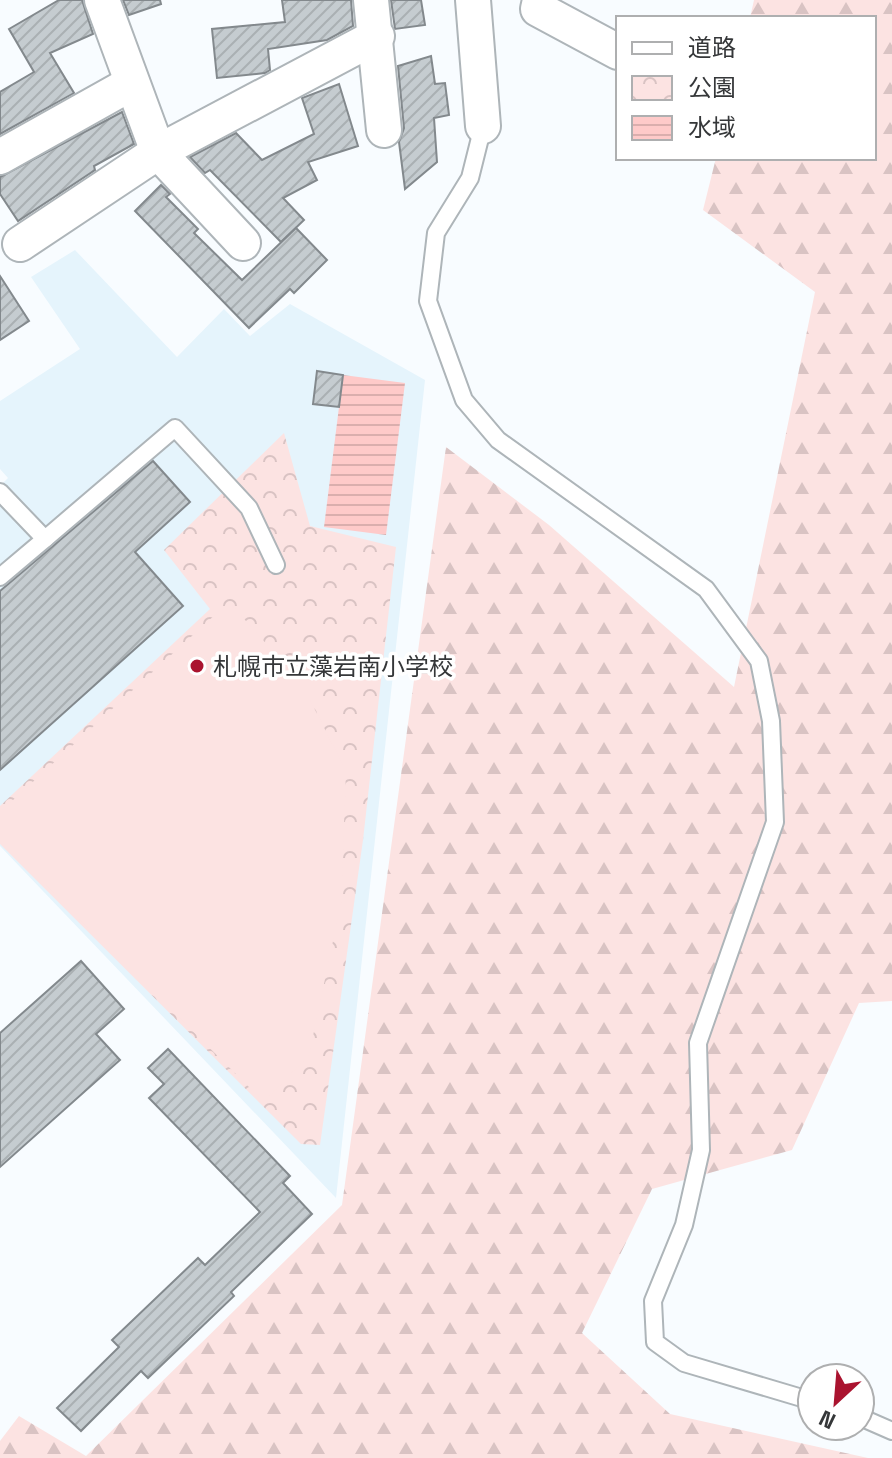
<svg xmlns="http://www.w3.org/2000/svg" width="892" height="1458" viewBox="0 0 892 1458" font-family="'Space Grotesk','Noto Sans JP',sans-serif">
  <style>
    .built { fill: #e5f4fc }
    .forest { fill: url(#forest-firs) }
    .park { fill: url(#park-crowns) }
    .pitch { fill: #fce3e2 }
    .water { fill: url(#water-rules) }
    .building { fill: url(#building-hatch); stroke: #83898d; stroke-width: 2 }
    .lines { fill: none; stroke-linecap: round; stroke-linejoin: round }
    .lane-casing { stroke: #aeb5b9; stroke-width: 20 }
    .street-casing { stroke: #aeb5b9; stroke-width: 38 }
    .lane { stroke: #fff; stroke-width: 16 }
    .street { stroke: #fff; stroke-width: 34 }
    .poi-dot { fill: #aa132f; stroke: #fff; stroke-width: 3 }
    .labels { text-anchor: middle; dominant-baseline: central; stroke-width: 7; stroke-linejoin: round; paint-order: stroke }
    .poi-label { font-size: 24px; fill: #353739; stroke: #fff; text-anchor: start }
  </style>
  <defs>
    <pattern id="forest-firs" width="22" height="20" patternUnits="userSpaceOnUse" patternTransform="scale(2)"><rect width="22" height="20" fill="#fce3e2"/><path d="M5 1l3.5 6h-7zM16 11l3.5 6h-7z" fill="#d9c3c3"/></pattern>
    <pattern id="park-crowns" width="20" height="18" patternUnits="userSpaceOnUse" patternTransform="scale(2)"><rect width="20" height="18" fill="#fce3e2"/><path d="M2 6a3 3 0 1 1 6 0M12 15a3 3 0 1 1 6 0" fill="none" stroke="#d9c3c3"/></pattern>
    <pattern id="water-rules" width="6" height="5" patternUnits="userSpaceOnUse" patternTransform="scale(2)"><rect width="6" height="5" fill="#fecac9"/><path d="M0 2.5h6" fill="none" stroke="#daaead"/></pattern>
    <pattern id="building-hatch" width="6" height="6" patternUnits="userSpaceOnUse" patternTransform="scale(2)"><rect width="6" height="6" fill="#c5ccd0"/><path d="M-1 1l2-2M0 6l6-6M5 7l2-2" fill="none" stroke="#aab0b3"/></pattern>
  </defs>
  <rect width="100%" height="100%" fill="#f8fcff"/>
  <path class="built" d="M75 250 177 357 224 309 250 336 290 304 425 380 336 1198 0 846V486L8 478 0 469V401L80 349 31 277Z"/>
  <path class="forest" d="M754 0H892V1001L859 1003 792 1150 652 1189 582 1333 670 1414 868 1458H0V1441L19 1416 86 1456 342 1205 446 447 549 525 734 687 815 292 703 210 716 158H874V18H750Z"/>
  <path class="park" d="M284 433 310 526 396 547 363 840 320 1145 301 1144 0 844V806L210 609 164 550Z"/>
  <path class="pitch" d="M229 602 302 684 346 771 341 903 309 1055 264 1102 0 840V812Z"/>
  <path class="water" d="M343 375 405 383 386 535 324 527Z"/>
  <g class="building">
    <path d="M59 0H82L93 34 50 53 74 93 0 134V92L34 72 9 29Z"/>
    <path d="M123 0H160L161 4 129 15Z"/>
    <path d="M282 0H351L353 26 327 40 268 49 270 70 265 73 217 78 212 29 285 22Z"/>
    <path d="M391 0H421L425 25 395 29Z"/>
    <path d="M431 56 435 84 445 83 449 115 434 118 437 162 405 189 399 142 404 128 398 66Z"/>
    <path d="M339 84 358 146 308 162 317 180 283 198 304 220 281 242 210 170 205 173 190 157 236 133 262 160 314 134 302 98Z"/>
    <path d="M122 112 134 144 94 166 95 170 18 221 0 194V177Z"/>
    <path d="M161 185 170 194 166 197 198 229 194 233 242 280 296 228 327 260 294 293 290 289 249 328 135 211Z"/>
    <path d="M0 276 29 321 0 340Z"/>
    <path d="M317 371 343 375 339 407 313 404Z"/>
    <path d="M153 461 190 502 135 552 183 606 0 770V591Z"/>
    <path d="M81 961 124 1009 96 1034 120 1060 0 1167V1033Z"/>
    <path d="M168 1049 290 1176 283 1183 312 1214 231 1292 234 1296 148 1378 141 1371 81 1431 57 1408 119 1347 112 1340 198 1258 205 1265 260 1212 149 1098 164 1084 148 1068Z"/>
  </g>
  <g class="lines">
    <defs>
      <g id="lane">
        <path d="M483 126 470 178 436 233 428 301 464 400 498 440 706 589 759 661 771 721 775 822 698 1043 701 1150 684 1225 653 1301 655 1342 684 1363 812 1401"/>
        <path d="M0 492 45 539 175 428 249 508 276 565"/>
        <path d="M0 577 45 539"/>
        <path d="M860 1417 892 1431"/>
      </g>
      <g id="street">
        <path d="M102 0 158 152 243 243"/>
        <path d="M371 0 384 130"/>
        <path d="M473 0 483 126"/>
        <path d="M540 0 538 9 618 52"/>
        <path d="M0 157 132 83"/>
        <path d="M20 244 158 152 377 36"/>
      </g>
    </defs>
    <use href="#lane" class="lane-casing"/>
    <use href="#street" class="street-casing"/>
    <use href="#lane" class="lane"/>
    <use href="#street" class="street"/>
  </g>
  <circle class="poi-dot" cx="197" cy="666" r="8"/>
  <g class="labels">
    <g class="poi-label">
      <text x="213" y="666">札幌市立藻岩南小学校</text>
    </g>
  </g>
  <rect x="616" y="16" width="260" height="144" fill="#ffffff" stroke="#aeafb0" stroke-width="2"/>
  <rect x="632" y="42" width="40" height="12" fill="#ffffff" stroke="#aeafb0" stroke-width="2"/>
  <text x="688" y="56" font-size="24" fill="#353739">道路</text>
  <rect x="632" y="76" width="40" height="24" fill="url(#park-crowns)" stroke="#aeafb0" stroke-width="2"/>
  <text x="688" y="96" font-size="24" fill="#353739">公園</text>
  <rect x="632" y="116" width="40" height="24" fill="url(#water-rules)" stroke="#aeafb0" stroke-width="2"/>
  <text x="688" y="136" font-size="24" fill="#353739">水域</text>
  <g transform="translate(836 1402) rotate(206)"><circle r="38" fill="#ffffff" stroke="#aeafb0" stroke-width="2"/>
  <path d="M0-6L14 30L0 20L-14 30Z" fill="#aa132f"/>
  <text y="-12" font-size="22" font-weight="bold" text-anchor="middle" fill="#353739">N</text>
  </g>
</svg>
